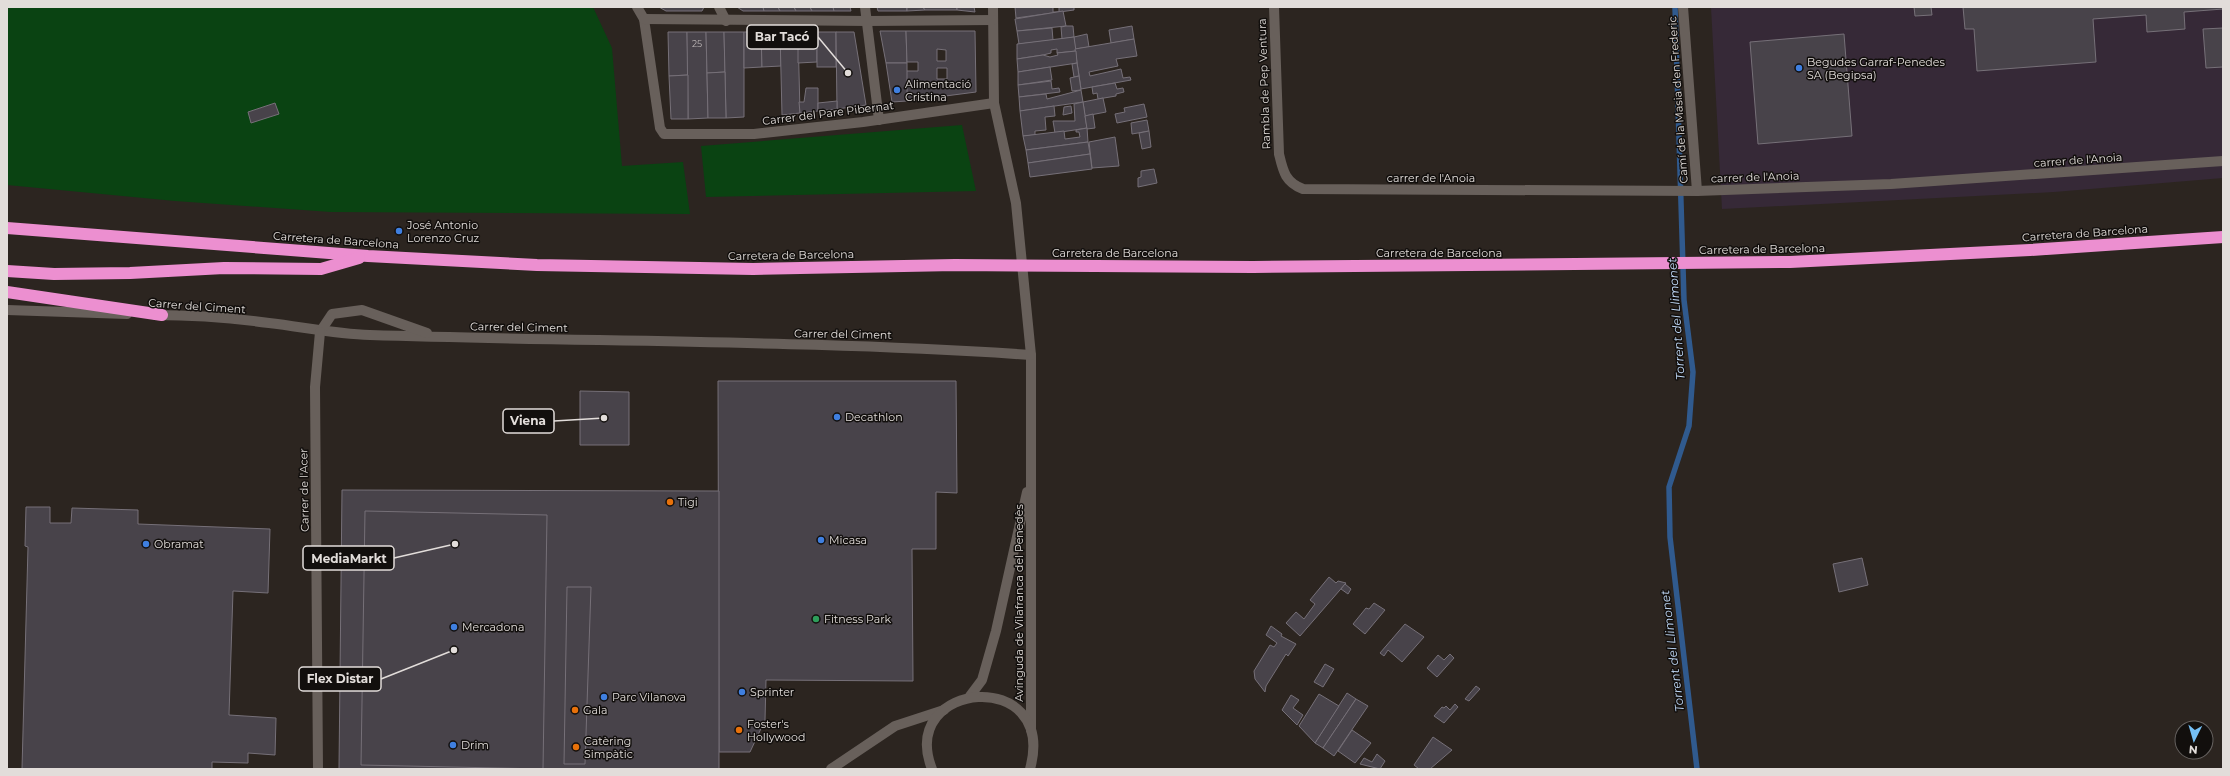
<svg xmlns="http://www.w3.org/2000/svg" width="2230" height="776" viewBox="0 0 2230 776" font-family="Montserrat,sans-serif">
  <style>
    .industrial { fill: #362937 }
    .green { fill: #0a4312 }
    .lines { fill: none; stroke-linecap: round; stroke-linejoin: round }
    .stream { stroke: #305a8e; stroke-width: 5.5 }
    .building { fill: #48434a; stroke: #767078; fill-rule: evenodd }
    .street { stroke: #68605b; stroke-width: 10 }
    .highway { stroke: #ec8fd0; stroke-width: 12 }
    .shop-dot { fill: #3f7fe0; stroke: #120f0d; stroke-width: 1.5 }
    .food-dot { fill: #e8710a; stroke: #120f0d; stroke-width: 1.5 }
    .leisure-dot { fill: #2e9e5b; stroke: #120f0d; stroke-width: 1.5 }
    .labels { text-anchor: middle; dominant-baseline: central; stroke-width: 3; stroke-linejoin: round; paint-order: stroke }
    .number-label { font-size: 9px; fill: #bcb6b6 }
    .poi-label { font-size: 11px; fill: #e2ddda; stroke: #120f0d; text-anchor: start }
    .street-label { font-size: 11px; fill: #e2ddda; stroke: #120f0d }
    .water-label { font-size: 12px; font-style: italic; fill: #c3dcfb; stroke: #120f0d }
    .leader { fill: none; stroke: #e2ddda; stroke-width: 1.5 }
    .callout-dot { fill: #e2ddda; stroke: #120f0d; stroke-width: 1.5 }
    .callout { fill: #120f0d; stroke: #e2ddda; stroke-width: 1.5 }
    .callout-label { font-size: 12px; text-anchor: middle; font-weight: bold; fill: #e2ddda }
  </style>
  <rect width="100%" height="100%" fill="#2c2520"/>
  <path class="industrial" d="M1711 7H2223V178L2054 192 1722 209Z"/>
  <g class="green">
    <path d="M7 7H593L612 48 622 166 683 162 690 214 331 212 175 201 7 185Z"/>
    <path d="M962 125 976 191 706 197 701 146Z"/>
  </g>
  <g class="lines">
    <path class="stream" d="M1675 7 1684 300 1693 372 1689 426 1669 487 1670 537 1697 769"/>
  </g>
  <g class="building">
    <path d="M659 7H704L702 11H666Z"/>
    <path d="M737 7H763L764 11H743Z"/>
    <path d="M763 7H778L780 11H764Z"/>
    <path d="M778 7H794L796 11H780Z"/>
    <path d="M794 7H810L812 11H796Z"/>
    <path d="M810 7H833L834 11H812Z"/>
    <path d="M833 7H850L851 11H834Z"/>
    <path d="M877 7H907V11H878Z"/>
    <path d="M907 7H923L925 10 907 11Z"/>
    <path d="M923 7H957V10H925Z"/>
    <path d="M957 7H974L975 12 957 10Z"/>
    <path d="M1015 7H1053V12H1059V7H1074V10L1016 18Z"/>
    <path d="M1914 7H1931L1932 15 1915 16Z"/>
    <path d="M1963 7H2223V9L2184 12 2185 29 2147 32 2146 15 2093 19 2096 62 1977 71 1974 29H1965Z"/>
    <path d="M1063 11 1066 26 1017 31 1015 19Z"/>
    <path d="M1066 26H1073L1074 37 1062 39 1061 27Z"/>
    <path d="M1132 26 1134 39 1111 43 1109 30Z"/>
    <path d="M1052 28 1053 40 1019 44 1017 31Z"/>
    <path d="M2223 28V67L2206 68 2203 29Z"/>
    <path d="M880 31H906L907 63H886Z"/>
    <path d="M906 31H975L976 92 907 101 906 71H918V62H907ZM937 49 946 50V61H937ZM937 68H947V79H937Z"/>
    <path d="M668 32H687L688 75 669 76Z"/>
    <path d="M687 32H706L708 118 688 119Z"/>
    <path d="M706 32H724L725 72 707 73Z"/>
    <path d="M724 32H744V117L726 118Z"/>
    <path d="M744 32H761L762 67 744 68Z"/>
    <path d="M761 32H780L781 66 762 67Z"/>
    <path d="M780 32H798L800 113 782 115Z"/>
    <path d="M798 32H817V62L798 63Z"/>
    <rect x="817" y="32" width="19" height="35"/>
    <path d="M836 32H854L866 105 837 109Z"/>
    <path d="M1087 34 1089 47 1075 49 1074 37Z"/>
    <path d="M1844 34 1852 136 1758 144 1750 42Z"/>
    <path d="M1074 37 1076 51 1057 53V49L1051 50V53L1043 55 1017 59V44Z"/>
    <path d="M1134 39 1137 56 1116 59 1118 66 1089 72 1090 76 1121 69 1123 78 1130 77 1131 80 1081 89 1075 49Z"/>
    <path d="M1076 51 1077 63 1018 72 1017 59 1043 55 1050 57 1058 55 1057 53Z"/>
    <path d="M886 63H907V101L892 102Z"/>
    <path d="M1077 63 1079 76 1074 77 1072 64Z"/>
    <path d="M1050 67 1052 80 1018 85V72Z"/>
    <path d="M725 72 726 118H708L707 73Z"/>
    <path d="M688 75V119H671L669 76Z"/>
    <path d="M1079 76 1081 90 1072 91 1070 78Z"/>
    <path d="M1051 81 1052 89 1059 88 1060 92 1019 97 1018 85Z"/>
    <path d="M1115 83 1117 89 1123 88 1124 92 1116 94V96L1098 99 1097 93 1093 94 1092 87Z"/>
    <path d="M806 88H818V111L800 113 799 102H804Z"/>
    <path d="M1081 90 1083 102 1020 111 1019 97 1046 94 1047 99Z"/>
    <path d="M1103 98 1106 112 1085 116 1083 102Z"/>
    <path d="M837 101V109L818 111V103Z"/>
    <path d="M1083 102 1087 128 1055 133 1053 121H1075L1074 104Z"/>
    <path d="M275 103 279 114 251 123 248 112Z"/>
    <path d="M1144 104 1147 117 1117 123 1115 114 1125 112 1124 108Z"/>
    <path d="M1054 106 1055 116 1045 117 1046 130 1035 131V135L1023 136 1020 111Z"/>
    <path d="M1071 106 1072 113 1063 115 1064 107Z"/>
    <path d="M1093 114 1095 128 1087 129 1085 116Z"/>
    <path d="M1147 120 1149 131 1132 134 1131 123Z"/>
    <path d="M1087 128 1088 142 1026 150 1023 136 1064 131 1065 139 1080 137 1079 132H1076V130Z"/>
    <path d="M1149 131 1151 147 1142 149 1139 133Z"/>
    <path d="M1115 137 1119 166 1092 168 1089 142Z"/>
    <path d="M1088 142 1090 154 1028 163 1026 150Z"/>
    <path d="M1090 154 1092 169 1030 177 1028 163Z"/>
    <path d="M1154 169 1157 183 1138 187V178L1141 177V171Z"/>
    <path d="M718 381H956L957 493 936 492V549H912L913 681 766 680 765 720 750 752H719Z"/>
    <path d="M580 391 629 392V445H580Z"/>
    <path d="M342 490 719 491V769H339Z"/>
    <path d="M26 507H50V523H71L72 508 138 510V524L270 529 268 593 233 591 229 715 276 718 275 755 248 753V763L212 762V769H22L28 547 25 546Z"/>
    <path d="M365 511 547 515 543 769 361 765Z"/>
    <path d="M1862 558 1868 585 1839 592 1833 564Z"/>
    <path d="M1329 577 1336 583 1338 581 1346 583 1300 636 1286 623 1296 612 1304 619 1315 604 1310 600Z"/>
    <path d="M1345 584 1351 589 1348 594 1341 589Z"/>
    <path d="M567 587H591L585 764H564Z"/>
    <path d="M1374 603 1385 610 1365 634 1353 624 1366 608 1369 609Z"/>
    <path d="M1405 624 1424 637 1402 662 1388 650 1384 656 1380 653Z"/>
    <path d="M1271 626 1282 634 1281 636 1296 644 1288 656 1286 654 1266 686 1265 692 1255 679 1254 671 1270 645 1274 647 1277 643 1266 635Z"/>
    <path d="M1450 654 1454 658 1437 677 1427 668 1438 655 1444 660Z"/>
    <path d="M1325 664 1334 669 1323 687 1314 682Z"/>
    <path d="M1476 686 1480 689 1469 701 1465 699Z"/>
    <path d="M1347 693 1356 699 1323 748 1315 743Z"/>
    <path d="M1319 694 1339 706 1315 743 1299 726Z"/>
    <path d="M1291 695 1299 700 1293 708 1303 715 1297 725 1282 710Z"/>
    <path d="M1356 699 1368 706 1334 756 1323 748Z"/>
    <path d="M1455 704 1458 707 1444 723 1434 716 1442 707 1444 708 1446 706 1450 710Z"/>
    <path d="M1352 730 1371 743 1355 763 1338 751Z"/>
    <path d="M1433 737 1452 750 1430 769H1419L1414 765Z"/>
    <path d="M1377 754 1385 761 1380 769 1360 764 1364 758 1372 762Z"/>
  </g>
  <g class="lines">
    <g class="street">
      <path d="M637 7 644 19 660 128 664 134H754L863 122 994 103"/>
      <path d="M719 7 726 21"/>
      <path d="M865 7 879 120"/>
      <path d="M993 7 994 103 1016 203 1031 355V730"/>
      <path d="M1274 7 1279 154C1283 171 1285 182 1303 189L1697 191 1891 184 2223 161"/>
      <path d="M1683 7 1697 191"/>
      <path d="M644 19 868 21 993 20"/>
      <path d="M7 310 127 314"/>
      <path d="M155 315C193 315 232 318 269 323 303 327 336 334 370 335 590 342 811 340 1031 355"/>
      <path d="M320 332 332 314 362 310 427 333"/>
      <path d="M970 696 982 680 996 631 1027 492"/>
      <path d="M318 769 315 387 320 332"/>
      <path d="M831 769 895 726 944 710"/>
      <path d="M932 769C897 680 1058 666 1030 769"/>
    </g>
    <g class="highway">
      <path d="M7 228 368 256 537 265 753 269 955 265 1253 267 1790 262 2030 250 2223 237"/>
      <path d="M7 271 54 274 130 273 224 268 321 269 359 258"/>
      <path d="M7 292 162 315"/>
    </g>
  </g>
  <g class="shop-dot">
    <circle cx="1799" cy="68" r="4"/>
    <circle cx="897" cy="90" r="4"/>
    <circle cx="399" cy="231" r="4"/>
    <circle cx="837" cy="417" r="4"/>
    <circle cx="821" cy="540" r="4"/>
    <circle cx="146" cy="544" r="4"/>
    <circle cx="454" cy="627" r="4"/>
    <circle cx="742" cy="692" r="4"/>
    <circle cx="604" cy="697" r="4"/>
    <circle cx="453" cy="745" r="4"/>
  </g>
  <g class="food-dot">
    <circle cx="670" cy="502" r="4"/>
    <circle cx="575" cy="710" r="4"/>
    <circle cx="739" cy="730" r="4"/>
    <circle cx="576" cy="747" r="4"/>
  </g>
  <circle class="leisure-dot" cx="816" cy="619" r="4"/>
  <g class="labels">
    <g class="number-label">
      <text x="697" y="43">25</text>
    </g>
    <g class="poi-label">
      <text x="1807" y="62">Begudes Garraf-Penedes<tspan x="1807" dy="13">SA (Begipsa)</tspan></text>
      <text x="905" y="84">Alimentació<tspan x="905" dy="13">Cristina</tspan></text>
      <text x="407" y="225">José Antonio<tspan x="407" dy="13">Lorenzo Cruz</tspan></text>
      <text x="845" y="417">Decathlon</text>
      <text x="678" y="502">Tigi</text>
      <text x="829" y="540">Micasa</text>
      <text x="154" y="544">Obramat</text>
      <text x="824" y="619">Fitness Park</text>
      <text x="462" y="627">Mercadona</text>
      <text x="750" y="692">Sprinter</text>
      <text x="612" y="697">Parc Vilanova</text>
      <text x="583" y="710">Gala</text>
      <text x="747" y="724">Foster's<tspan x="747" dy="13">Hollywood</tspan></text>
      <text x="584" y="741">Catèring<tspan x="584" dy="13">Simpàtic</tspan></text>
      <text x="461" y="745">Drim</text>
    </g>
    <g class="street-label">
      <text transform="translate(1264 84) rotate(-92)">Rambla de Pep Ventura</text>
      <text transform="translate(1678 100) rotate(-94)">Camí de la Masia d'en Frederic</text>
      <text transform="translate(828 113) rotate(-7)">Carrer del Pare Pibernat</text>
      <text transform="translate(2078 160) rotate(-4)">carrer de l'Anoia</text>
      <text transform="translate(1755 177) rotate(-2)">carrer de l'Anoia</text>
      <text x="1431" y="178">carrer de l'Anoia</text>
      <text transform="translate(2085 233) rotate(-4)">Carretera de Barcelona</text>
      <text transform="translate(336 240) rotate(4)">Carretera de Barcelona</text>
      <text transform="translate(1762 249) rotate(-1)">Carretera de Barcelona</text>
      <text x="1115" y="253">Carretera de Barcelona</text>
      <text x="1439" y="253">Carretera de Barcelona</text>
      <text transform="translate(791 255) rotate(-1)">Carretera de Barcelona</text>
      <text transform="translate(197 306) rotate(4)">Carrer del Ciment</text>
      <text transform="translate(519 327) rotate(1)">Carrer del Ciment</text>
      <text transform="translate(843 334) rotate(1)">Carrer del Ciment</text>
      <text transform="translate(304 490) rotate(-91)">Carrer de l'Acer</text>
      <text transform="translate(1019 603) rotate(-90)">Avinguda de Vilafranca del Penedès</text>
    </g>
    <g class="water-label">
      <text transform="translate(1676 319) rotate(-94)">Torrent del Llimonet</text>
      <text transform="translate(1672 651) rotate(-97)">Torrent del Llimonet</text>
    </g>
  </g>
  <path class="leader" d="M848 73L818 37M604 418L554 421M455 544L394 558M454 650L381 679"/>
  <g class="callout-dot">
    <circle cx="848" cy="73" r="4"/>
    <circle cx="604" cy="418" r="4"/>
    <circle cx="455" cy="544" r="4"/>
    <circle cx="454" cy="650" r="4"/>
  </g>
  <g class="callout">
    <rect x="747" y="25" width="71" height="24" rx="4"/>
    <rect x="503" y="409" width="51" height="24" rx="4"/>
    <rect x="303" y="546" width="91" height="24" rx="4"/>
    <rect x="299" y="667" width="82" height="24" rx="4"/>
  </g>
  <g class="callout-label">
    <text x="782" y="41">Bar Tacó</text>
    <text x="528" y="425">Viena</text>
    <text x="349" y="563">MediaMarkt</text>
    <text x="340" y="683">Flex Distar</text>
  </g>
  <rect width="2230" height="776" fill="none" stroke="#e2ddda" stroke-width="16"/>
  <g transform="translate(2194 740) rotate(185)"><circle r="19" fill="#120f0d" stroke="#65615f"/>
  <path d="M0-3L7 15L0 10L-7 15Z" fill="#75c0f6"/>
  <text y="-6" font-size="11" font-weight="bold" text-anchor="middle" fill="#e2ddda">N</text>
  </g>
</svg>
